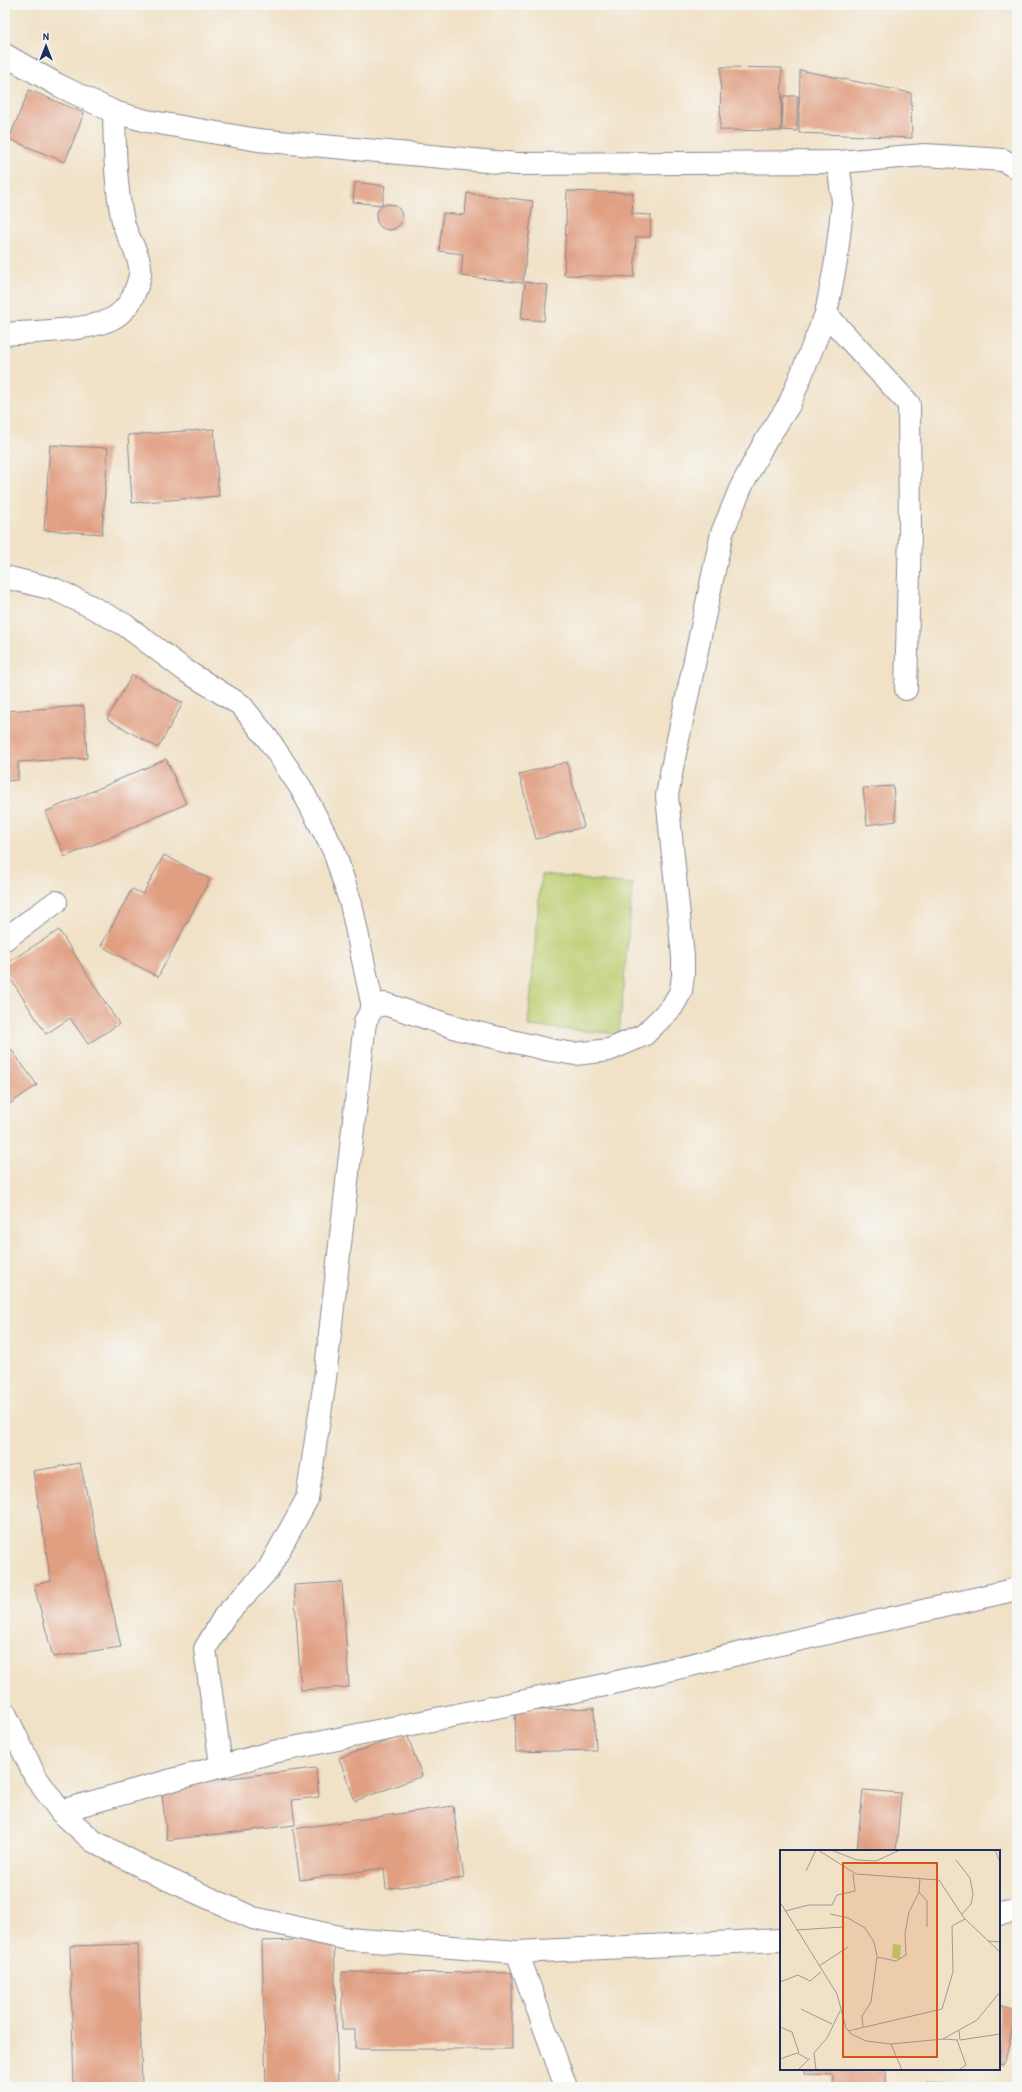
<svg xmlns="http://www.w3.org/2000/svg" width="1022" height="2092" viewBox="0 0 1022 2092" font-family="'Patrick Hand',sans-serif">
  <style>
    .green { fill: #bcce71; stroke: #6c7e68 }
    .building { fill: #e19f82 }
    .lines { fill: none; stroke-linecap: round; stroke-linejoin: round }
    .minor-casing { stroke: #868892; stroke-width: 24 }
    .tertiary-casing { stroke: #868892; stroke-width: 24 }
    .minor { stroke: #fff; stroke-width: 22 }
    .tertiary { stroke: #fff; stroke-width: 22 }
    .inset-road { fill: none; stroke: #9b9a9c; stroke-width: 1 }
    .view { fill: #d45514; fill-opacity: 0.15; stroke: #d45514; stroke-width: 2 }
    .inset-edge { fill: none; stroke: #1b2f5e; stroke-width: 2 }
  </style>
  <rect width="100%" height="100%" fill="#f6f6f2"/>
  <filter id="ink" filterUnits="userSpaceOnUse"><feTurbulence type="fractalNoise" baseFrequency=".025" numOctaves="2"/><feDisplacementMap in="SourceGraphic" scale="8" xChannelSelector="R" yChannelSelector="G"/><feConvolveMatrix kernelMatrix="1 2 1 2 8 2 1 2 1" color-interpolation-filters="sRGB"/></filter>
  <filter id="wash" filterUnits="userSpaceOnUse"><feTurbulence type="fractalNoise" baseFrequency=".012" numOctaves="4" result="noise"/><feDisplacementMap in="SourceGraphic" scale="16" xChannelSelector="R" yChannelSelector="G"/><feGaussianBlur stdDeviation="0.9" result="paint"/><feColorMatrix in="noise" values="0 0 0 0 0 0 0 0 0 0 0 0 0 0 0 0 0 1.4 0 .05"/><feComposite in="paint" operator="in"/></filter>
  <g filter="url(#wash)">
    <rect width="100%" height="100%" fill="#f1e1c6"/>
    <path class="green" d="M541 875 633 884 619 1034 528 1026Z"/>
    <g id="blocks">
      <g class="building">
        <path d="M721 67 782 68 781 131 720 130Z"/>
        <path d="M800 70 911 93 912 138 799 133Z"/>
        <path d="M29 90 84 113 65 162 9 139Z"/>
        <path d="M783 96H798L797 131 782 130Z"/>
        <path d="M355 182 385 186 382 205 353 202Z"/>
        <path d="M567 191 633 193 632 214 651 215 650 237H636L634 277 564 275Z"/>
        <path d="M467 193 533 201 523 283 461 276 463 254 439 251 443 213 465 215Z"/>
        <circle cx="389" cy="217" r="13"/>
        <path d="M525 282 548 285 544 321 521 319Z"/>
        <path d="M214 429 219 496 132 503 128 435Z"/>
        <path d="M50 445 108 448 102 534 44 530Z"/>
        <path d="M132 675 183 703 158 748 107 719Z"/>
        <path d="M84 706 87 758 18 762V780L5 781V711Z"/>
        <path d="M166 759 186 804 65 857 45 812Z"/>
        <path d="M567 762 584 827 536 839 519 774Z"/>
        <path d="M893 786 896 821 867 825 863 788Z"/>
        <path d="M164 855 210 879 158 977 101 946 132 889 143 894Z"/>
        <path d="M59 930 119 1024 88 1044 70 1018 46 1034 5 970V964Z"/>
        <path d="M5 1041 37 1085 5 1107Z"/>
        <path d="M80 1463 121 1647 53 1657 34 1585 51 1581 33 1471Z"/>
        <path d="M342 1582 349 1687 301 1690 294 1585Z"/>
        <path d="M594 1708 596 1750 516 1752 515 1711Z"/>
        <path d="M407 1734 422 1776 355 1801 339 1758Z"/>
        <path d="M316 1768 319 1797 292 1800 295 1825 167 1840 161 1786Z"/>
        <path d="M863 1790 901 1793 896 1851H857Z"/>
        <path d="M453 1806 464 1878 386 1889 384 1868 300 1880 293 1829Z"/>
        <path d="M334 1939 338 2087H266L262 1941Z"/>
        <path d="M138 1944 142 2087H74L70 1946Z"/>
        <path d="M342 1972 512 1973V2049H355V2030H342Z"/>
        <path d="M999 2005 1017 2010 1004 2065 999 2064Z"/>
        <path d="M805 2069H886V2087H833V2075L805 2074Z"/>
        <path d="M927 2082 946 2086V2087H925Z"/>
      </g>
    </g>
  </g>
  <g filter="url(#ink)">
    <use href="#blocks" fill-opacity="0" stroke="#868892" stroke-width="1"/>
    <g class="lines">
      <defs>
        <g id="minor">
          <path d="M826 314 909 404 910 532 906 689"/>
          <path d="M5 334C32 332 98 331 118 315 127 308 132 301 135 291 138 284 141 274 140 267 138 250 126 237 123 221 115 185 115 149 114 112"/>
          <path d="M5 577 54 589 88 605 125 625 186 671 241 705 268 739 301 788 334 851 351 904 373 1007"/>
          <path d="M5 939 56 902"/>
          <path d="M5 1713 35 1776 60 1811 93 1841 156 1874 253 1918 348 1939 517 1952 781 1940"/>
          <path d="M221 1765 205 1649 224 1617 268 1570 307 1499 324 1387 365 1022 373 1007 385 1004 460 1029 550 1050 575 1054 609 1050 644 1035 672 1007 681 991 683 975V957L667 796 673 763 722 533 741 487 763 445 789 405 826 314 836 261 843 202 838 162"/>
          <path d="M60 1811 273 1752 600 1686 1017 1589"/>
          <path d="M999 1914 1017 1911"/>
          <path d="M517 1952 566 2087"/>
        </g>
        <path id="tertiary" d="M5 55 58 85 114 112 147 121 258 140 517 164 838 162 925 155 1003 160 1017 168"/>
      </defs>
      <use href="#minor" class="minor-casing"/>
      <use href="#tertiary" class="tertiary-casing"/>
      <use href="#minor" class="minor"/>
      <use href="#tertiary" class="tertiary"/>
    </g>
  </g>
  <g transform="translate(780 1850)">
    <rect width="220" height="220" fill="#f1e1c6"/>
    <path d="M113 94 121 95 120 109 112 108Z" fill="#bcce71"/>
    <path class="inset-road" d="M38 0 76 24 159 30 184 68 220 102M51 0 77 10 96 11 120 0M215 0 220 12M176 10 190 28 193 44 191 54 182 64M26 21 36 0M139 42 147 51V77M0 52 57 144 66 178 71 184 86 191 111 194 163 189 197 170 220 142M5 61 29 55H52L57 45 75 41 73 24M50 64 68 68 85 78 94 92 97 106M16 80 63 77M208 91 220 92M39 116 68 97M0 132 18 125 30 131 41 122M21 159 52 174M0 177 12 182 19 203M83 177 82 166 91 152 97 107 116 111 126 105 125 84 129 62 139 42 140 28M68 181 162 159 173 122 172 76 185 69M179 181 180 190 220 184M163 189 178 190M177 190 186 215 179 220M111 194 122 220M0 209 17 203 28 209M18 220 30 208M36 220 34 203 47 188 60 161"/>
    <path class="view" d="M63 13H157V207H63Z"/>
    <rect width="220" height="220" class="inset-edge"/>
  </g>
  <rect width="1022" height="2092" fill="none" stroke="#f6f6f2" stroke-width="20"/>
  <g transform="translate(46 46)" stroke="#f6f6f2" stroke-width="3" paint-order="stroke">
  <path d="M0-3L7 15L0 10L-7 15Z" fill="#1b2f5e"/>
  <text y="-6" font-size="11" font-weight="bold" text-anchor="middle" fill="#1b2f5e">N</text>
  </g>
</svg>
